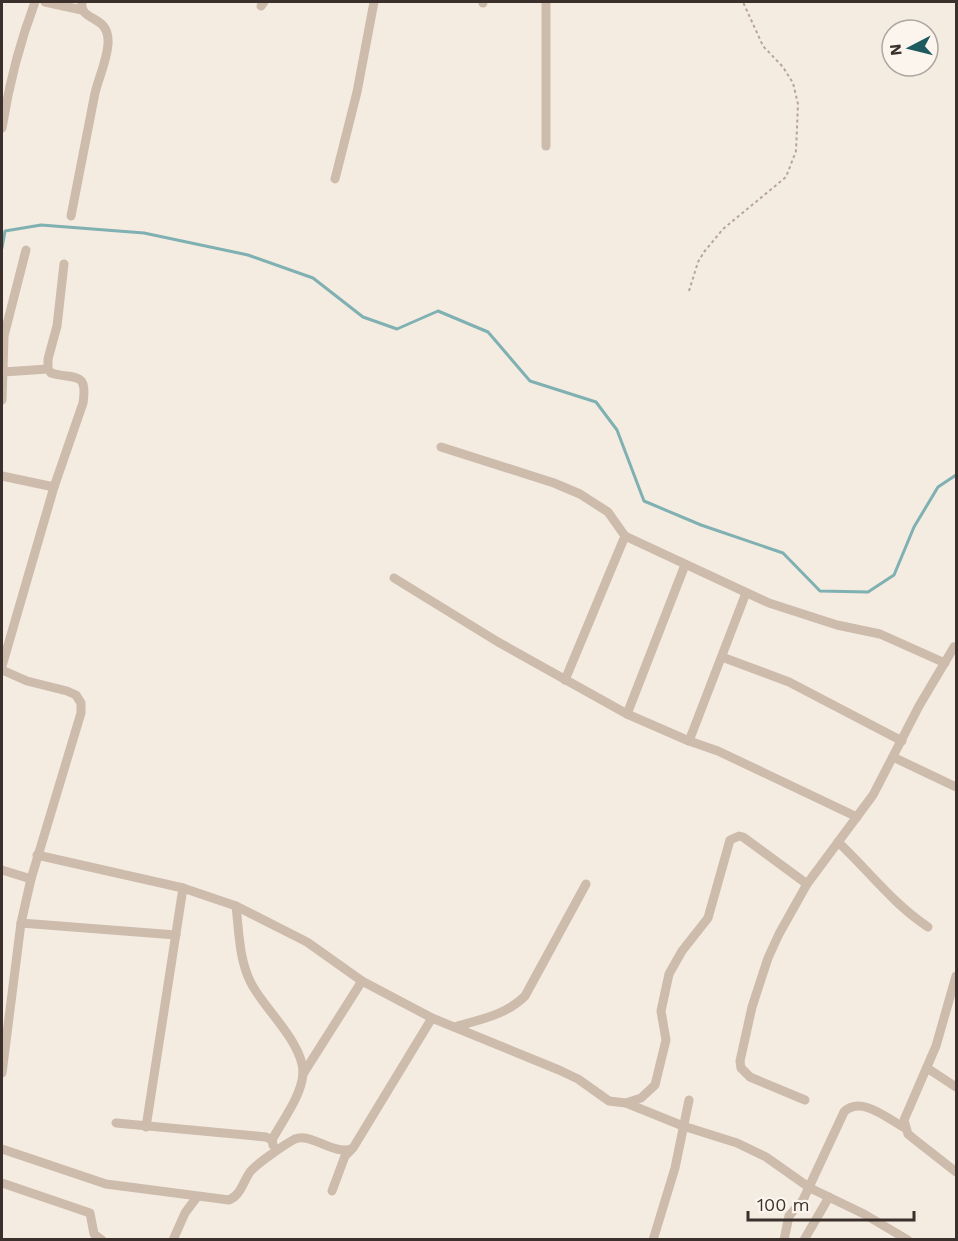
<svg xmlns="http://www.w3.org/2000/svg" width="958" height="1241" viewBox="0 0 958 1241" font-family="'Work Sans',sans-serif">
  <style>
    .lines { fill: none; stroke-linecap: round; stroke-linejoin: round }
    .stream { stroke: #7fb0b2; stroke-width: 3 }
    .path { stroke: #b9a596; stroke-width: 2; stroke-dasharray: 3 3; stroke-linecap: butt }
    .minor { stroke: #cdbbac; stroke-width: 9 }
  </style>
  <rect width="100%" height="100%" fill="#f4ebe1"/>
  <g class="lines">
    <path class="stream" d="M2 248 5 231 41 225 144 233 248 255 313 278 363 317 397 329 438 311 488 332 530 381 596 402 617 430 644 501 701 525 783 553 820 591 868 592 894 575 914 527 938 487 956 475"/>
    <path class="path" d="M689 291 698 262 704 252 723 229 786 177 796 151 798 104 793 83 783 67 763 46 743 2"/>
    <g class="minor">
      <path d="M45 2 82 10"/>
      <path d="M546 2V146"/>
      <path d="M483 3V2"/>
      <path d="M261 6 264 2"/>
      <path d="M2 128C9 84 20 42 35 2"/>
      <path d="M335 179 357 92 374 2"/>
      <path d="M71 216C79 175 87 134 95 93 99 77 107 60 108 44 110 13 79 23 82 2"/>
      <path d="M3 372 48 369"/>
      <path d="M2 400 4 336 26 250"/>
      <path d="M441 447 554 483 580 494 608 512 625 536 769 603 837 625 880 634 945 663"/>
      <path d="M2 476 54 487"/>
      <path d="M394 578 498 642 627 714 689 741 718 751 857 817"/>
      <path d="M722 657 789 682 902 741"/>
      <path d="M2 666 54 487 83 403C88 370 74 380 51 373L48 369V359L57 326 64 264"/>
      <path d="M2 670 27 681 67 691 76 695 81 703V713L31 879 21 923 2 1073"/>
      <path d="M565 680 625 536"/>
      <path d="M627 714 685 565"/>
      <path d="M689 741 746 593"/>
      <path d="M893 757 956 787"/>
      <path d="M838 842C868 870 893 904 928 927"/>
      <path d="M37 855 183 888 236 906 307 942 362 981 432 1018 559 1070 578 1079 609 1101 626 1103 641 1098 655 1085 666 1040 661 1011 669 974 682 951 708 918 730 840 739 836 743 837 807 884"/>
      <path d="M2 870 31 879"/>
      <path d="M236 906C239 931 239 960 251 983 264 1009 304 1043 303 1074 301 1097 282 1121 272 1140"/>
      <path d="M21 923 176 935"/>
      <path d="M956 976 936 1046 904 1120 908 1134 914 1139 956 1172"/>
      <path d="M455 1027C481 1019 506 1015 525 996L586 884"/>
      <path d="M927 1068 956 1087"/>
      <path d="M303 1074 362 981"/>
      <path d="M805 1100 750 1077 741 1068 740 1061 752 1007 768 958 779 934 807 884 873 795 919 706 954 647 956 648"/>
      <path d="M626 1103 683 1126 737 1143 766 1157 810 1188 864 1214 908 1240"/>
      <path d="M116 1123 266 1137 272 1140 273 1145"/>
      <path d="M146 1127 183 888"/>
      <path d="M2 1149 106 1184 229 1200C241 1195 243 1182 250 1172 256 1164 287 1143 295 1139 312 1132 334 1157 353 1148L432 1018"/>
      <path d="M2 1183 90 1213 94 1234 102 1240"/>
      <path d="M332 1191 345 1156 351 1150"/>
      <path d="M173 1240 185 1213 197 1197"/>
      <path d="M653 1240 675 1168 689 1100"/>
      <path d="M784 1240 789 1216 803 1200 844 1112C861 1095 888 1119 905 1128"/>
      <path d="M804 1240 829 1197"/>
    </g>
  </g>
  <rect width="958" height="1241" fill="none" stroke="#3b302b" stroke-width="6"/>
  <g transform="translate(910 48) rotate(263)"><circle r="28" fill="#fbf5ee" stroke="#aea6a0" stroke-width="1.5"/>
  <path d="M0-4.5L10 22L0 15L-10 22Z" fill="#1f5a5e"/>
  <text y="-9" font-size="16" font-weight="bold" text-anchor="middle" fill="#3b302b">N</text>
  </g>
  <path d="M748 1211v9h166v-9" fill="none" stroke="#3b302b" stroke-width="3"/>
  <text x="757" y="1211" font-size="18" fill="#3b302b" stroke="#fbf5ee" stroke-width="4.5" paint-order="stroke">100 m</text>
</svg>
